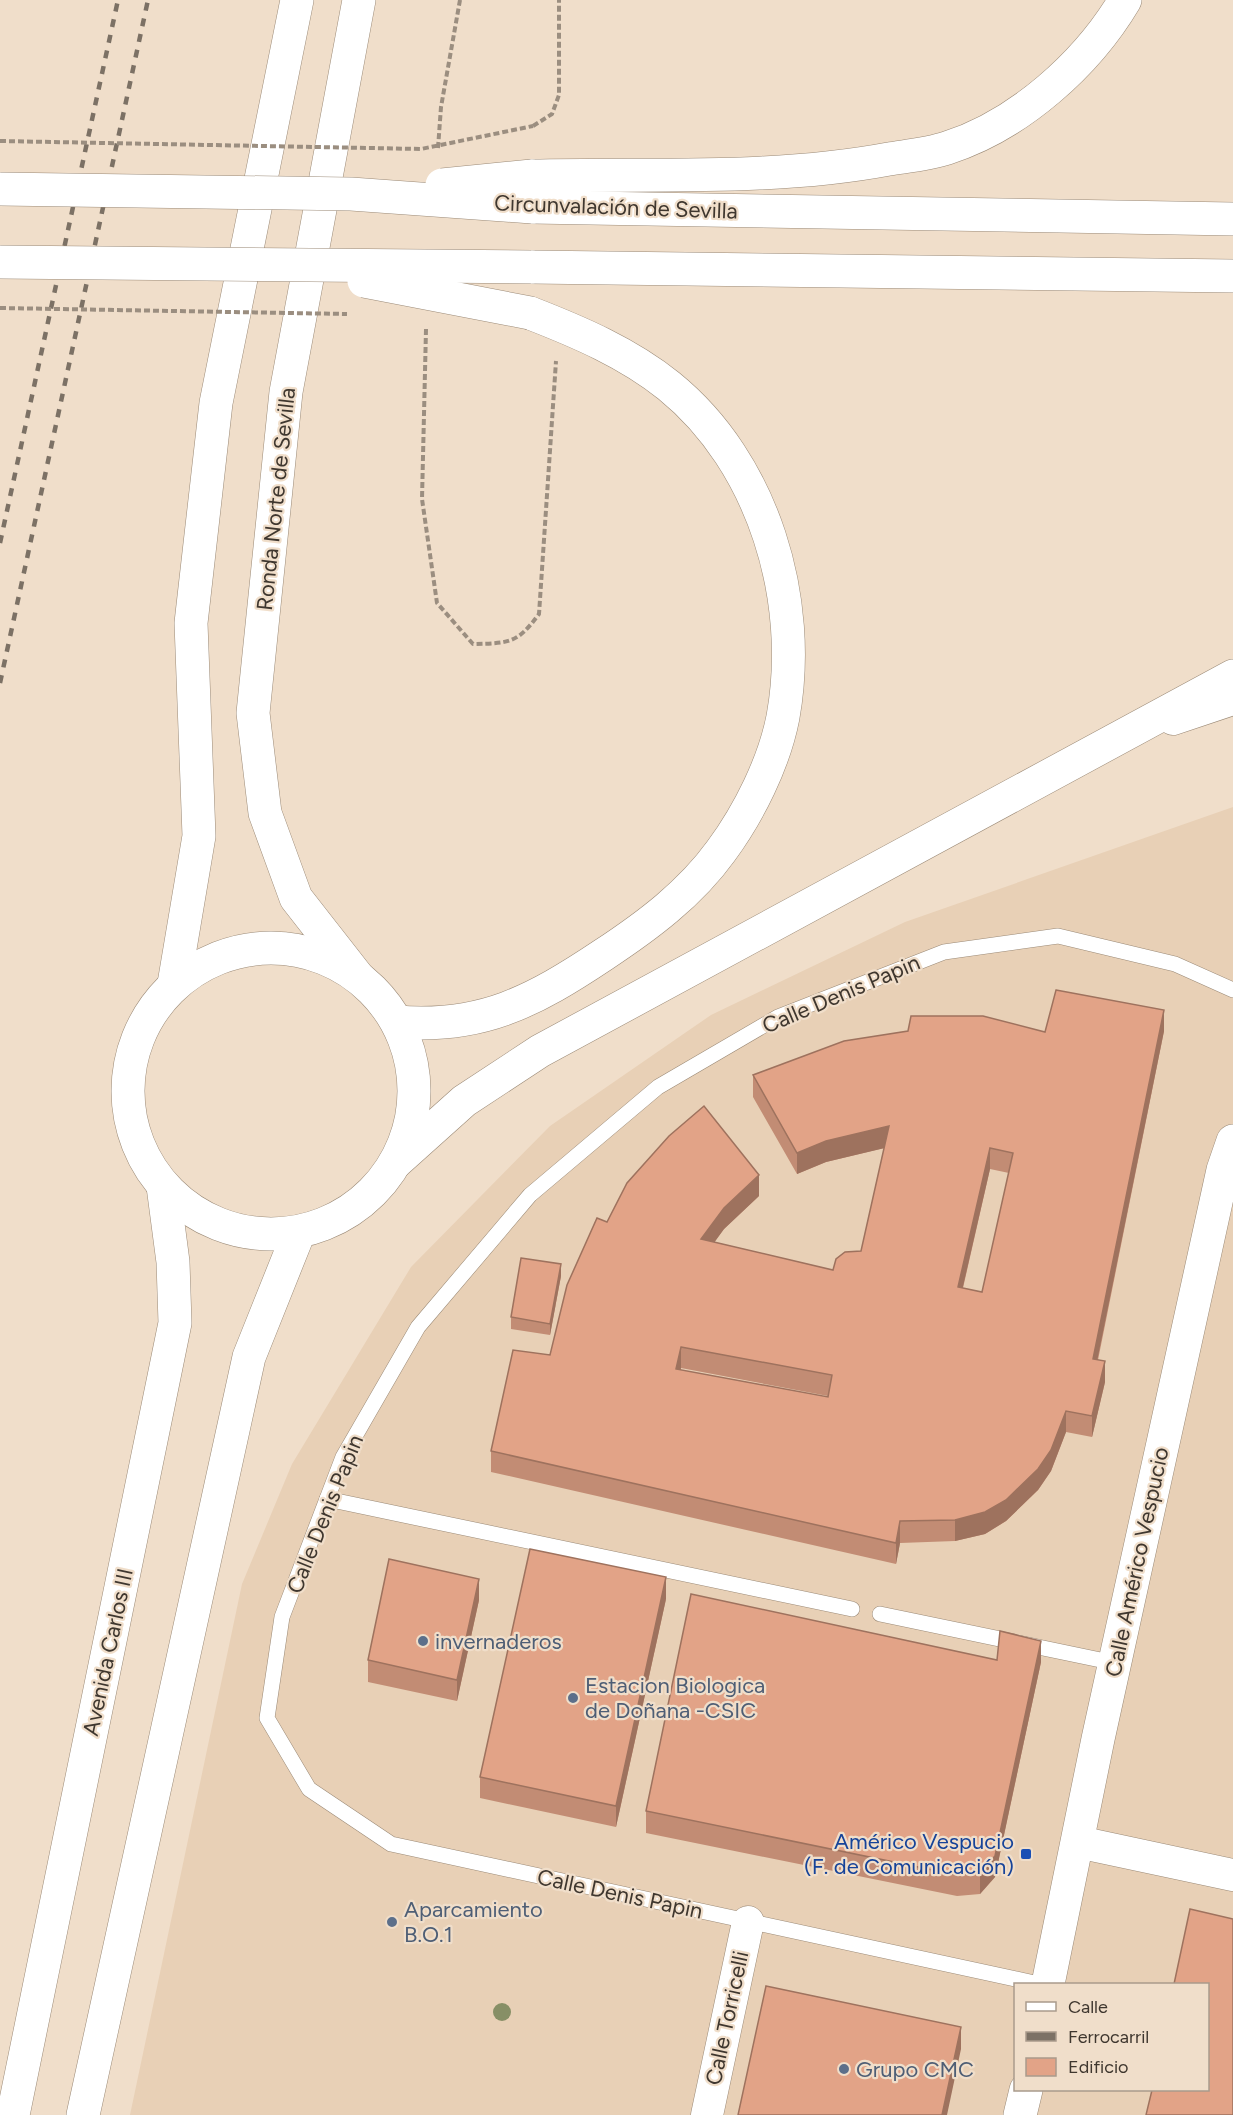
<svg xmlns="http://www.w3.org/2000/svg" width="1233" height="2115" viewBox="0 0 1233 2115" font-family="Figtree,sans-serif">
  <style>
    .built { fill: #e8d0b6; fill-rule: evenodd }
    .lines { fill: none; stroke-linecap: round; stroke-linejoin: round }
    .service-casing { stroke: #9b8a77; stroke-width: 16 }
    .minor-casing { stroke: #9b8a77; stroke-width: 33 }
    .tertiary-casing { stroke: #9b8a77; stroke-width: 34 }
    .secondary-casing { stroke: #9b8a77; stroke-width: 34 }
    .primary-casing { stroke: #9b8a77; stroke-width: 34 }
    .trunk-casing { stroke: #9b8a77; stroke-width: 34 }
    .motorway-casing { stroke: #9b8a77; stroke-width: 34 }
    .path { stroke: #9b8e80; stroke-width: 4; stroke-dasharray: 6 3; stroke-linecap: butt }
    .service { stroke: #fff; stroke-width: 15 }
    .minor { stroke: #fff; stroke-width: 32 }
    .tertiary { stroke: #fff; stroke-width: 33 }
    .secondary { stroke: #fff; stroke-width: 33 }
    .primary { stroke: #fff; stroke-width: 33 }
    .trunk { stroke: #fff; stroke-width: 33 }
    .motorway { stroke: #fff; stroke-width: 33 }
    .rail { stroke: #7c7165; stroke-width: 4.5; stroke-dasharray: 8 8; stroke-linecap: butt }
    .motorway-bridge-casing { stroke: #9b8a77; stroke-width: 34; stroke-linecap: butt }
    .path-bridge { stroke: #9b8e80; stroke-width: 4; stroke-dasharray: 6 3; stroke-linecap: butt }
    .motorway-bridge { stroke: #fff; stroke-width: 33 }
    .tree { fill: #878f66 }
    .wall { fill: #c28c74; fill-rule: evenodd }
    .shaded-wall { fill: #9e725e }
    .building { fill: #e2a387; stroke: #9e725e; stroke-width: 1.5; fill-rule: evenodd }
    .service-dot { fill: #5c6f8a; stroke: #f0deca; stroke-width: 2 }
    .transit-dot { fill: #1a4fb4; stroke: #f0deca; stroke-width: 2 }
    .labels { text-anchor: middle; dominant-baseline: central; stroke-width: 4.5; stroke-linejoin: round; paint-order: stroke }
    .street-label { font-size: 22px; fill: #3f372f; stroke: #f0deca }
    .service-label { font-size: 22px; fill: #4e5e75; stroke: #f0deca; text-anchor: start }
    .transit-label { font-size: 22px; fill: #164399; stroke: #f0deca; text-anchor: end }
  </style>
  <rect width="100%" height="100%" fill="#f0deca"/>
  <path class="built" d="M1233 807V2115H130L242 1584 292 1464 411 1267 550 1126 711 1015 905 922ZM1016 1984H1208V2090H1016Z"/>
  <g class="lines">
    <defs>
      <g id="service">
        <path d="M327 1499 852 1609"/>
        <path d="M880 1614 1115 1663"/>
        <path d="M1039 1984 391 1844 309 1789 267 1718 282 1617 343 1457 418 1327 530 1195 658 1087 778 1017 944 952 1058 936 1175 964 1233 990"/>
      </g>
      <g id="minor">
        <path d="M1173 719 1233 699"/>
        <path d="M1078 1842 1233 1875"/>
        <path d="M707 2115 748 1922"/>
      </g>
      <g id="tertiary">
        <path d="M1048 1984 1098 1739 1223 1170 1233 1141"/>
        <path d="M1020 2115 1026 2090"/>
      </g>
      <path id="secondary" d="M396 1162 464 1101 540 1051 1233 676"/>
      <g id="primary">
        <path d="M13 2115 175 1323 173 1262 163 1186"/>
        <path d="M83 2115 249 1357 299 1232"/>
      </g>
      <g id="trunk">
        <circle cx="271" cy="1091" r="143"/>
        <path d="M357 976 296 898 265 813 253 713 286 392 359 0"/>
        <path d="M174 984 199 836 191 623 216 403 297 0"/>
      </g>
      <g id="motorway">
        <path d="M532 176C651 173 772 181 889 159 908 156 929 154 947 148 1019 125 1087 64 1125 0"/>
        <path d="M532 207 1233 219"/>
        <path d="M531 267 1233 276"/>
        <path d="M397 1022C482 1029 534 1001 603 955 647 926 690 894 721 851 749 813 774 763 783 717 804 600 764 463 669 386 628 353 579 332 530 313"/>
      </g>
    </defs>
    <use href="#service" class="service-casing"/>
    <use href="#minor" class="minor-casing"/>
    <use href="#tertiary" class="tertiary-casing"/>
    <use href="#secondary" class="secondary-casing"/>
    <use href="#primary" class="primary-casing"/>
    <use href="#trunk" class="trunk-casing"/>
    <use href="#motorway" class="motorway-casing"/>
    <g class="path">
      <path d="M533 126 552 114 559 95V0"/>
      <path d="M438 148 441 107 460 0"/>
      <path d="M426 329 422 499 437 603 473 644C509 643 517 644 539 614L556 361"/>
    </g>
    <use href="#service" class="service"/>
    <use href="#minor" class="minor"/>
    <use href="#tertiary" class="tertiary"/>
    <use href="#secondary" class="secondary"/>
    <use href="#primary" class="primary"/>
    <use href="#trunk" class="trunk"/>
    <use href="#motorway" class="motorway"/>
    <g class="rail">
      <path d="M0 543 118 0"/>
      <path d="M0 683 148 0"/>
    </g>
    <defs>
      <g id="motorway-bridge">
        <path d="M442 185 532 176"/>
        <path d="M0 189 351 194 532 207"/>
        <path d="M0 262 531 267"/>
        <path d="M364 281 530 313"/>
      </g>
    </defs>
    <use href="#motorway-bridge" class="motorway-bridge-casing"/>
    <g class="path-bridge">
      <path d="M0 141 421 149 533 126"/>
      <path d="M0 308 347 314"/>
    </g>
    <use href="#motorway-bridge" class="motorway-bridge"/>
  </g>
  <circle class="tree" cx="502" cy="2012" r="9"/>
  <g class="wall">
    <path d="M1164 1031 1098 1360 1105 1382 1092 1437 1066 1432 1051 1471 1038 1490 1006 1521 985 1534 955 1541 900 1543 896 1564 491 1472V1451L550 1355 607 1222 759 1196 724 1229 714 1242 833 1270 861 1251 884 1148 826 1162 797 1174 753 1097V1075L1045 1032ZM990 1169 1009 1173 982 1292 963 1288ZM681 1368 828 1396V1397L680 1370Z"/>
    <path d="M561 1276 550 1335 511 1329V1317Z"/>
    <path d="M666 1599 616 1827 480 1798V1777Z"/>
    <path d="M479 1600 457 1701 368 1682V1660Z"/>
    <path d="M997 1660 1041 1662 995 1877 980 1894 957 1896 646 1833V1811Z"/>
  </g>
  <g class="shaded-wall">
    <path d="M1164 1010V1031L1093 1381V1359Z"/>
    <path d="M889 1126V1147L826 1162 797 1174V1153L826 1141Z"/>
    <path d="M990 1148V1169L958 1308V1287Z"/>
    <path d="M759 1175V1196L724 1229 701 1261V1239L724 1208Z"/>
    <path d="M561 1264V1276L550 1335V1324Z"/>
    <path d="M681 1347V1368L676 1390V1369Z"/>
    <path d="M1105 1361V1382L1092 1437V1416Z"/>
    <path d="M1066 1411V1432L1051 1471 1038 1490 1006 1521 985 1534 955 1541V1520Z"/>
    <path d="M900 1521V1543L896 1564V1543Z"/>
    <path d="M666 1577V1599L616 1827V1806Z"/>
    <path d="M479 1579V1600L457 1701V1680Z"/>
    <path d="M1041 1641V1662L995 1877 980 1894V1872Z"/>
    <path d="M961 2027V2049L947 2115H942Z"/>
  </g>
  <g class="building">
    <path d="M1056 990 1164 1010 1093 1359 1105 1361 1092 1416 1066 1411 1051 1450 1038 1469 1006 1500 985 1512 955 1520 900 1521 896 1543 491 1451 513 1350 550 1355 567 1285 597 1218 607 1222 627 1183 669 1136 704 1106 759 1175 724 1208 701 1239 833 1270 836 1259 845 1252 861 1251 889 1126 826 1141 797 1153 753 1075 844 1041 908 1031 911 1016H983L1045 1032ZM990 1148 1013 1153 982 1292 958 1287ZM681 1347 832 1375 828 1397 676 1369Z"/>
    <path d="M521 1258 561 1264 550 1324 511 1317Z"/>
    <path d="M530 1549 666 1577 616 1806 480 1777Z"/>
    <path d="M389 1559 479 1579 457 1680 368 1660Z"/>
    <path d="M691 1594 997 1660 1000 1631 1041 1641 995 1856 980 1872 957 1875 646 1811Z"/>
    <path d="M1190 1909 1233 1919V2115H1146L1152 2090H1208V1984H1174Z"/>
    <path d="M766 1986 961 2027 942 2115H738Z"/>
  </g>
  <g class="service-dot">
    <circle cx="423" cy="1641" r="6"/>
    <circle cx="573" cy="1698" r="6"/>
    <circle cx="392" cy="1922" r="6"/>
    <circle cx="844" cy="2069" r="6"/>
  </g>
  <rect class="transit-dot" x="1020" y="1848" width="12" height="12" rx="3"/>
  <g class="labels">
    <g class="street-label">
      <text transform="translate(616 207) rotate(2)">Circunvalación de Sevilla</text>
      <text transform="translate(276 499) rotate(-84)">Ronda Norte de Sevilla</text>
      <text transform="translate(841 994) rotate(-23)">Calle Denis Papin</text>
      <text transform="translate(325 1514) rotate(-68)">Calle Denis Papin</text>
      <text transform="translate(1137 1562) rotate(-78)">Calle Américo Vespucio</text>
      <text transform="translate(108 1652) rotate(-78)">Avenida Carlos III</text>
      <text transform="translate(620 1894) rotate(12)">Calle Denis Papin</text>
      <text transform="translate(727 2018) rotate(-78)">Calle Torricelli</text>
    </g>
    <g class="service-label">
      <text x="435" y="1641">invernaderos</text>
      <text x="585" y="1685">Estacion Biologica<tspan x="585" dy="25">de Doñana -CSIC</tspan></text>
      <text x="404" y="1909">Aparcamiento<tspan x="404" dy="25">B.O.1</tspan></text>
      <text x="856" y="2069">Grupo CMC</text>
    </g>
    <g class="transit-label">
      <text x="1014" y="1841">Américo Vespucio<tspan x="1014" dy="25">(F. de Comunicación)</tspan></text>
    </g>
  </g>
  <rect x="1014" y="1983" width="195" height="108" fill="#f0deca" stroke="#a99b8c" stroke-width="1.5"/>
  <rect x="1026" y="2002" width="30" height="9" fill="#ffffff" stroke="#a99b8c" stroke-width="1.5"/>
  <text x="1068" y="2013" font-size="18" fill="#3f372f">Calle</text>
  <rect x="1026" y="2032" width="30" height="9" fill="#7c7165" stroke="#a99b8c" stroke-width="1.5"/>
  <text x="1068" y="2043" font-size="18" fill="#3f372f">Ferrocarril</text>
  <rect x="1026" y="2058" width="30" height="18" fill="#e2a387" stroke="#a99b8c" stroke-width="1.5"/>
  <text x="1068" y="2073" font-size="18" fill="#3f372f">Edificio</text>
</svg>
